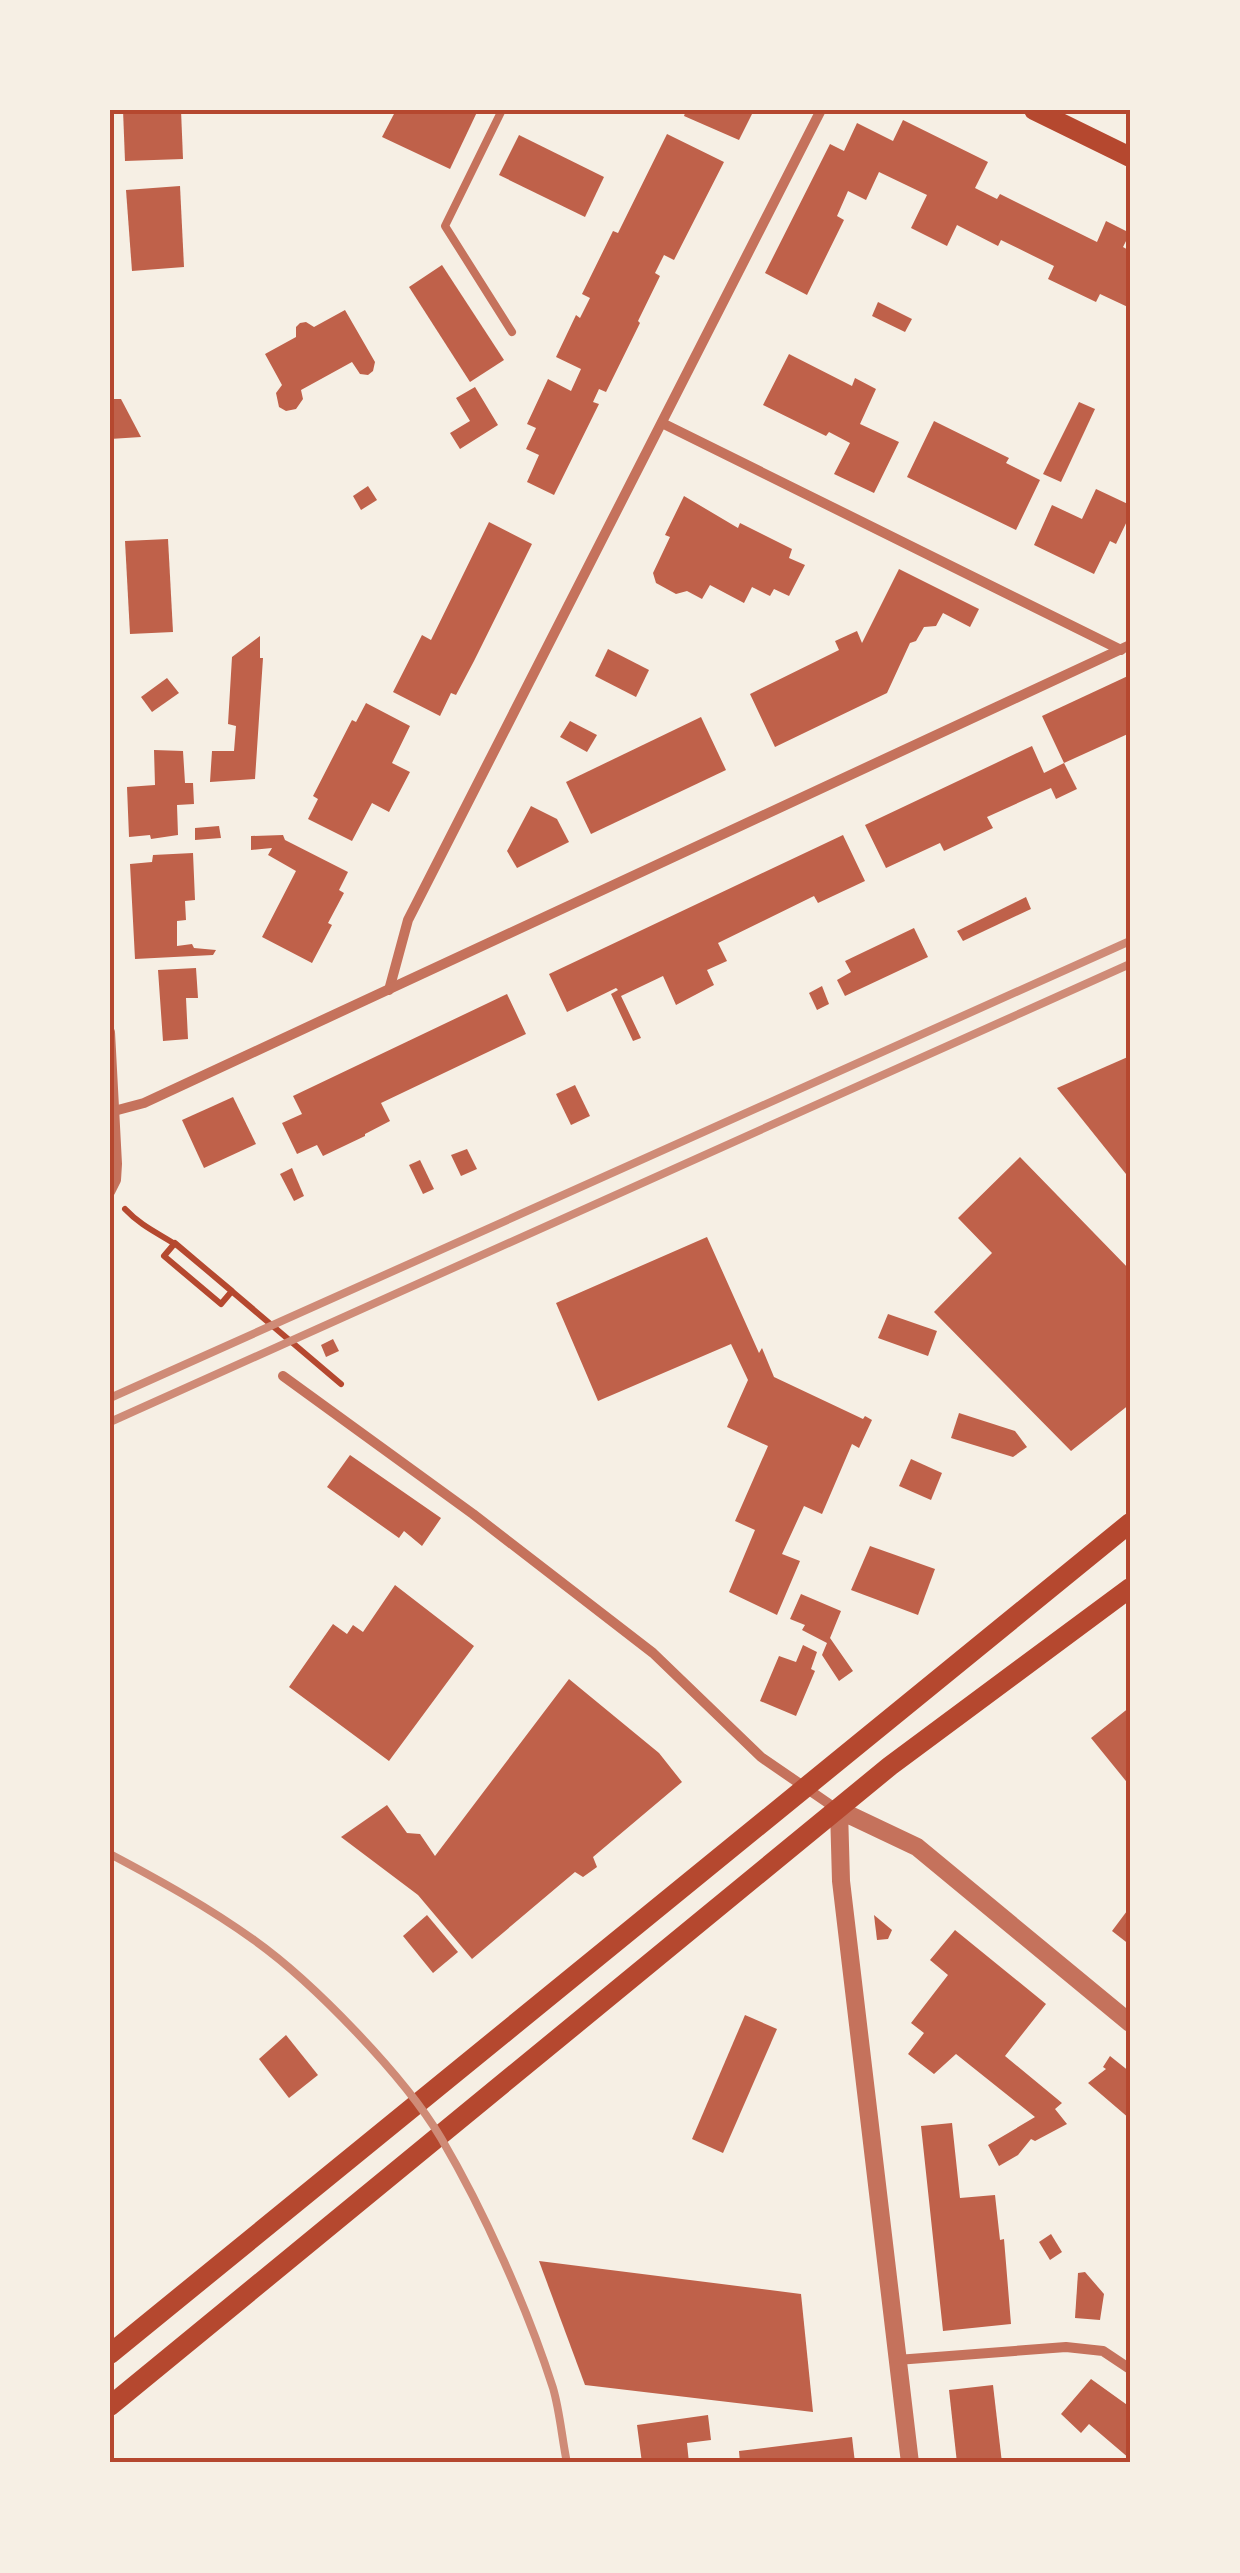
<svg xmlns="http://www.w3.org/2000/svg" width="1240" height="2573" viewBox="0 0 1240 2573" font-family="'Asap Condensed',sans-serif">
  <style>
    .building { fill: #bf614a }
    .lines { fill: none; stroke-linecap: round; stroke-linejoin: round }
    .path { stroke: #b5482f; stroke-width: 6 }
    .service { stroke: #c5725c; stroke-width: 8 }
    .minor { stroke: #c5725c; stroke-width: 10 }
    .tertiary { stroke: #c5725c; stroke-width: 18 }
    .secondary { stroke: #b5482f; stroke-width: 20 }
    .rail { stroke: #cf8b77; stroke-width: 8 }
    .neatline { fill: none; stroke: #b5482f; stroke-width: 4 }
  </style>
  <rect width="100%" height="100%" fill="#f6efe4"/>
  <g class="building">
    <path d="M123 110H181L183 159 125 161Z"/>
    <path d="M396 110H478L450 169 382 137Z"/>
    <path d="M678 110H754L739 140 684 116 685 113Z"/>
    <path d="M903 120 988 162 975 188 997 199 1000 194 1097 242 1106 221 1130 233 1123 247 1130 251V308L1100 294 1096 302 1048 279 1054 266 1001 240 998 246 957 225 947 246 911 228 927 195 879 172 866 200 848 191 837 216 844 220 807 295 765 273 830 144 844 151 857 123 893 141Z"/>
    <path d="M667 134 724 162 674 260 664 255 655 273 660 276 638 321 640 323 606 392 599 389 593 402 599 404 554 495 527 482 539 455 526 449 536 428 527 424 548 379 571 391 581 369 556 357 576 315 580 318 590 298 582 294 613 231 618 233Z"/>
    <path d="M519 135 604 177 585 217 499 175Z"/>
    <path d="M180 186 184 267 132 271 126 190Z"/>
    <path d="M442 265 504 360 470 382 409 287Z"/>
    <path d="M878 302 912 319 905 332 872 316Z"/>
    <path d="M345 310 375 362 373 371 368 375 360 374 352 362 301 390 303 399 296 409 286 411 279 407 276 393 282 385 265 354 296 337V327L300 323 306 322 314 327Z"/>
    <path d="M789 354 852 386 855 378 876 389 860 424 899 442 874 493 834 474 850 443 829 432 826 436 763 405Z"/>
    <path d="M475 387 498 425 460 449 450 433 470 421 456 398Z"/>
    <path d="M110 399H121L141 437 110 439Z"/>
    <path d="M1079 402 1095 409 1061 482 1043 474Z"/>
    <path d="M934 421 1009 458 1006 463 1040 480 1016 530 907 477Z"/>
    <path d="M368 486 377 500 361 510 353 496Z"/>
    <path d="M1096 489 1130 505V515L1116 544 1110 541 1094 574 1034 545 1052 505 1082 519Z"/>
    <path d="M684 496 738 528 740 523 792 549 789 558 805 565 789 596 774 589 770 596 752 587 744 603 710 585 702 599 687 591 676 594 656 583 653 573 670 537 665 535Z"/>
    <path d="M489 522 532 544 474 661 456 695 451 693 440 716 393 692 422 635 431 640Z"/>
    <path d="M168 539 173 632 130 634 125 541Z"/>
    <path d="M899 569 979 609 970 627 943 613 936 626 924 627 916 641 910 643 887 693 775 747 750 694 839 650 835 641 857 631 862 643Z"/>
    <path d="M260 636V658H263L255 779 210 782 212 751H234L236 726 228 724 232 657Z"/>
    <path d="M608 649 649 670 636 697 595 676Z"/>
    <path d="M1130 675V733L1064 763 1042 716Z"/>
    <path d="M167 678 179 693 152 712 141 697Z"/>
    <path d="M366 703 410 726 392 763 410 772 389 812 372 803 352 841 308 819 318 799 313 796 352 720 356 722Z"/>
    <path d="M701 717 726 770 591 834 566 782Z"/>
    <path d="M570 721 597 735 587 752 560 737Z"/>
    <path d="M1032 746 1044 773 1064 763 1077 789 1056 799 1051 788 987 817 993 828 944 851 940 843 886 868 865 825Z"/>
    <path d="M154 750 183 751 185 783H193L194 804 177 805 178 835 151 839 150 835 129 837 127 787 155 785Z"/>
    <path d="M531 806 557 819 569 842 517 868 507 851Z"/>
    <path d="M219 826 221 838 195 840V828Z"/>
    <path d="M283 835 285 840 348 872 339 890 344 893 328 923 332 925 312 963 262 937 296 871 268 855 272 848 251 850V836Z"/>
    <path d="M843 835 865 881 818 903 814 896 718 943 727 961 707 970 714 985 676 1005 663 976 621 996 641 1038 633 1041 611 994 618 990 616 988 567 1012 549 974Z"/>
    <path d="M193 853 195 900 185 901 186 920 177 921V946L192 944 194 948 216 950 213 955 135 959 130 864 152 862 153 855Z"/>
    <path d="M1026 897 1031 909 963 941 957 931Z"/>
    <path d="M914 928 928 957 845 996 837 980 851 972 845 961Z"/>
    <path d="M196 968 198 998H186L188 1039 163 1041 158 970Z"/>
    <path d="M822 986 829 1004 817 1010 809 993Z"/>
    <path d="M507 994 526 1034 381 1103 390 1121 365 1134V1136L323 1156 317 1145 297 1154 282 1123 302 1114 293 1096Z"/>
    <path d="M1130 1056V1179L1057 1088Z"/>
    <path d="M575 1085 590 1116 571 1125 556 1094Z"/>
    <path d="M233 1097 256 1144 204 1168 182 1120Z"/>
    <path d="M467 1149 477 1169 461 1176 451 1155Z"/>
    <path d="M1020 1157 1130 1270V1404L1071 1451 934 1312 992 1253 958 1218Z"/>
    <path d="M420 1160 434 1189 423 1194 409 1165Z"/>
    <path d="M292 1168 304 1196 294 1201 280 1174Z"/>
    <path d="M707 1237 759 1353 762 1348 774 1377 863 1419 865 1416 872 1420 859 1448 852 1444 822 1514 804 1506 782 1554 800 1561 777 1615 729 1592 755 1530 735 1521 768 1446 727 1427 748 1380 731 1344 598 1401 556 1303Z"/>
    <path d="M888 1314 937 1331 928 1356 878 1338Z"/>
    <path d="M333 1339 339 1351 326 1357 321 1345Z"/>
    <path d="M959 1413 1015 1431 1027 1447 1013 1457 951 1438Z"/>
    <path d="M350 1455 441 1518 422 1546 404 1531 399 1538 327 1487Z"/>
    <path d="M911 1459 942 1473 931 1500 899 1486Z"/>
    <path d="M870 1546 935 1569 918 1615 851 1590Z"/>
    <path d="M395 1585 474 1646 389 1761 289 1687 333 1624 347 1634 353 1625 363 1632Z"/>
    <path d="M801 1594 841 1611 830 1638 853 1671 839 1681 822 1655 827 1643 802 1630 805 1625 790 1619Z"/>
    <path d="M803 1645 817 1652 811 1669 815 1671 796 1716 760 1701 779 1656 796 1662Z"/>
    <path d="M569 1679 659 1753 682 1782 593 1857 597 1867 583 1877 575 1872 472 1959 418 1895 341 1837 387 1805 407 1833 420 1834 435 1856Z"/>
    <path d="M1130 1707V1786L1091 1738Z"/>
    <path d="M1130 1907V1945L1112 1931Z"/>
    <path d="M427 1915 458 1952 433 1973 403 1936Z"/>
    <path d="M874 1915 892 1930 888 1939 877 1940Z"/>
    <path d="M955 1930 1046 2004 1005 2056 1062 2103 1055 2109 1067 2124 1035 2141 1031 2139 1018 2155 999 2166 988 2145 1035 2117 956 2054 934 2074 908 2054 924 2033 911 2023 948 1975 930 1960Z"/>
    <path d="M745 2015 777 2029 723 2153 692 2139Z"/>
    <path d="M286 2035 318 2075 289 2098 259 2059Z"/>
    <path d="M1110 2056 1130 2072V2119L1088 2083 1106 2069 1103 2067Z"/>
    <path d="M952 2123 960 2198 995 2195 1000 2240 1004 2239 1011 2324 943 2331 921 2126Z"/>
    <path d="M1051 2234 1062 2252 1050 2260 1039 2242Z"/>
    <path d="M539 2261 801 2294 813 2412 585 2385Z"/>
    <path d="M1085 2272 1104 2294 1100 2320 1075 2318 1078 2273Z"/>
    <path d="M1091 2379 1130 2407V2459L1089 2424 1081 2433 1061 2414Z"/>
    <path d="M993 2385 1002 2463H957L949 2390Z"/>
    <path d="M708 2415 711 2440 687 2443 689 2463H642L637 2425Z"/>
    <path d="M852 2437 855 2463H740L739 2451Z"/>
  </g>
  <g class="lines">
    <path class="path" d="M125 1209C141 1226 158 1233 178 1246L232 1291 221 1304 164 1256 175 1243 341 1384"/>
    <path class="service" d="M502 110 445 226 512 332"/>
    <g class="minor">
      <path d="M662 423 1121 650"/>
      <path d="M389 990 408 920 821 110"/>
      <path d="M110 1032 117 1164 116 1180 110 1192"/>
      <path d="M114 1111 144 1103 1130 645"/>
      <path d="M283 1376 473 1514 653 1653 761 1757 838 1810"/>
      <path d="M897 2360 1066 2347 1103 2351 1130 2369"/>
    </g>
    <path class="tertiary" d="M910 2463 841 1881 839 1810 917 1847 1130 2023"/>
    <g class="secondary">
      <path d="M1034 110 1130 157"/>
      <path d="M110 2354 1130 1523"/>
      <path d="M110 2406 890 1766 1130 1588"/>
    </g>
    <g class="rail">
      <path d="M110 1398 1130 941"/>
      <path d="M110 1422 1130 964"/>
      <path d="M110 1854C159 1880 208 1907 254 1940 313 1982 404 2076 441 2138 484 2211 527 2307 553 2388 560 2412 562 2439 567 2463"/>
    </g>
  </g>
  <rect width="1240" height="2573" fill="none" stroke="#f6efe4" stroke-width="225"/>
  <rect x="112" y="112" width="1016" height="2348" class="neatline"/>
</svg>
